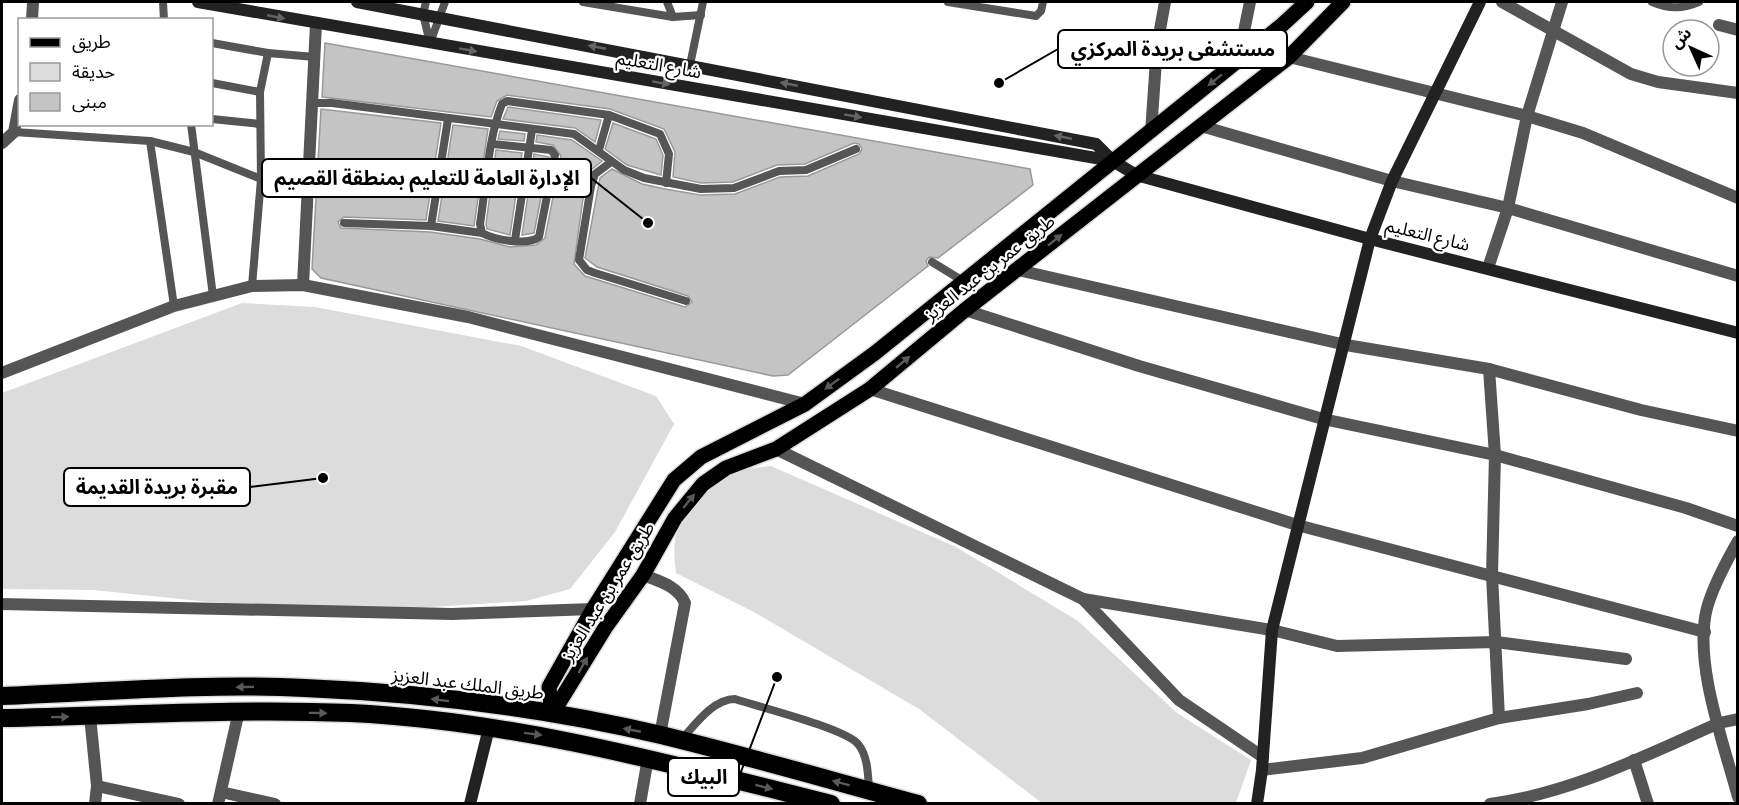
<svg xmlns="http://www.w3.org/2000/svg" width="1739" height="805" viewBox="0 0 1739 805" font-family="Barlow,'Noto Sans Arabic',sans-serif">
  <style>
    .green { fill: #dcdcdc }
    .building { fill: #c4c4c4; stroke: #999; stroke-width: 1.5 }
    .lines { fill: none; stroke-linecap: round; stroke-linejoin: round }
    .primary-casing { stroke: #dbdbdb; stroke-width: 18 }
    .highway-casing { stroke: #dbdbdb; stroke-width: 21 }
    .lane { stroke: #555; stroke-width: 8 }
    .street { stroke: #555; stroke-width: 12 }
    .secondary { stroke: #222; stroke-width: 12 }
    .primary { stroke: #000; stroke-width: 15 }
    .highway { stroke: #000; stroke-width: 18 }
    .oneway { fill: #646464 }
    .oneway2 { fill: #595959 }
    .labels { text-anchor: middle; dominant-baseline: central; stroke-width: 4.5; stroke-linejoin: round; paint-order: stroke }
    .street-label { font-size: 18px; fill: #000; stroke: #fff }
    .leader { fill: none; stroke: #000; stroke-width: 2 }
    .callout-dot { fill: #000; stroke: #fff; stroke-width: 2 }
    .callout { fill: #fff; stroke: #000; stroke-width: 2 }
    .callout-label { font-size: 20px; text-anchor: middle; font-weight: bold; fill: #000 }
  </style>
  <rect width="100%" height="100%" fill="#fff"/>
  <g class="green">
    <path d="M242 303 315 307 521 346 656 396 674 424 615 532 570 589 526 601 384 610 209 602 94 590 2 589V393Z"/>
    <path d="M771 466 956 547 1078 621 1177 713 1251 760 1236 803H1042L919 709 752 611 676 573C674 559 673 540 678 527 686 505 722 477 743 470 752 468 762 467 771 466Z"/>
  </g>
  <g class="building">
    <path d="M325 43 1030 169 1033 185 938 258 929 257 926 261 928 266 788 375 773 376 321 278 312 269 321 109 441 123 426 220 344 217 338 222 341 228 430 232 480 239 510 247 536 245 545 238 561 156 553 145 536 142 537 135 572 140 602 161 591 170 585 184 574 264 585 276 685 307 692 302 688 296 597 267 585 258 600 178 612 169 642 184 665 189 700 195 735 194 780 177 808 176 859 154 862 149 859 144 854 143 805 164 777 165 733 182 701 183 673 177 675 152 664 129 610 109 507 95 497 101 491 117 322 97Z"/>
    <path d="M508 107 601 120 595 142 575 128 503 119Z"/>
    <path d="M613 123 656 139 663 155 661 175 627 165 605 149Z"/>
    <path d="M453 125 488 129 474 226 438 221Z"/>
    <path d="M500 131 525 134 524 141 498 139Z"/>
    <path d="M496 150 522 153 510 235 487 229 486 224Z"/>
    <path d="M534 154 549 157 534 233 522 235Z"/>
  </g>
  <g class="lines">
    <defs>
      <g id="primary">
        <path d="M552 714 605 628 643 575 675 518 703 484 726 468 776 449 870 389 965 310 1289 57 1343 2"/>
        <path d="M552 714 549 687 593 609 674 480 701 457 805 404 875 353 1282 25 1307 2"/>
      </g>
      <g id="highway">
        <path d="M2 696C102 692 204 683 305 688 422 693 547 708 661 735 747 756 833 781 918 804"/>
        <path d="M2 718C118 716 234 708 351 713 515 721 672 764 831 804"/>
      </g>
    </defs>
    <use href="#primary" class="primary-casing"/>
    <use href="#highway" class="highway-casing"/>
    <g class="lane">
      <path d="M163 2 164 20"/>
      <path d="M426 2 423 14 430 43"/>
      <path d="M583 2 673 17 701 15"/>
      <path d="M667 2 673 17"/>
      <path d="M948 2 1036 16 1041 11 1043 2"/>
      <path d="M1652 2C1669 9 1682 9 1699 2"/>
      <path d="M212 43 268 53"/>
      <path d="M430 43 445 2"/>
      <path d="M690 65 703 2"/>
      <path d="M212 83 260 92"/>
      <path d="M312 103H332L574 134 624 170 644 178 701 189 734 188 779 171 806 170 856 149"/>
      <path d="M609 115 660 134 669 154 666 183"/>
      <path d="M212 119 260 124"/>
      <path d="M191 124 213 296"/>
      <path d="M14 132 150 141 194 152 261 179 252 286"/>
      <path d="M150 141 174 306"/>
      <path d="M493 144 551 150 555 155 539 237C527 246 495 240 482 233L480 224C486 187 488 138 502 104L507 101 609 115 599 150"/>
      <path d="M611 162 595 174 591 186 579 260 587 270 595 273 686 301"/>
      <path d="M261 179 260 92 268 53 315 57"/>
      <path d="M344 223 431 226 482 233"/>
      <path d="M431 226 448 119"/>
      <path d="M515 240 532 130"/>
      <path d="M932 262 963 281"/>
      <path d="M681 740C695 725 713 699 735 699 759 707 844 728 858 744 868 756 868 775 869 789"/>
    </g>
    <g class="street">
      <path d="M1502 2 1631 74 1658 82 1738 93"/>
      <path d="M32 20 33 2"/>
      <path d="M1719 25 1738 30"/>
      <path d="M1157 46 1238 61 1250 2"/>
      <path d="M1289 57 1527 116 1583 133 1738 198"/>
      <path d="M1201 126 1392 181 1508 208 1738 276"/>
      <path d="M1151 132 1157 46 1165 2"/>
      <path d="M2 143 14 132 20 100"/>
      <path d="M1488 268 1508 208 1527 116 1562 2"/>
      <path d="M1018 270 1346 345 1489 369 1641 410 1738 431"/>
      <path d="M303 285 316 24"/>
      <path d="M965 310 1139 366 1323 419 1495 455 1686 508 1738 526"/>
      <path d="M1489 369 1495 455 1492 575 1499 718"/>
      <path d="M2 373 174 306 252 286 303 285 468 317 805 404"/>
      <path d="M870 389 1297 525 1705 632"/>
      <path d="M776 449 1083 599 1272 630 1337 646 1496 642 1626 659"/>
      <path d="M1738 541C1726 562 1713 586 1707 608 1693 662 1724 744 1738 797"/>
      <path d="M643 575C659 581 678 586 685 603L660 735"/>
      <path d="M1083 599 1179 700 1263 757"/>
      <path d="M2 604 452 614 593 609"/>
      <path d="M90 716 97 786 95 804"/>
      <path d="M1634 760 1648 804"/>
      <path d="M1262 770 1362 758 1499 718 1588 704 1637 693"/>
      <path d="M97 786 179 804"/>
      <path d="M221 792 275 804"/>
      <path d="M218 804 239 711"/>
      <path d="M640 804 648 758"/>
      <path d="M1490 804C1572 793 1644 756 1719 723L1738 719"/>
    </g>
    <g class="secondary">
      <path d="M198 2 1113 161"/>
      <path d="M357 2 1096 144 1113 161 1136 175 1370 239 1738 333"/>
      <path d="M470 804 489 728"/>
      <path d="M1257 804 1262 770 1272 630 1370 239 1392 181 1480 2"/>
    </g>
    <use href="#primary" class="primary"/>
    <use href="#highway" class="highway"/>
  </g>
  <defs><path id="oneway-solid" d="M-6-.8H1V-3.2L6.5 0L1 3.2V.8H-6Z" transform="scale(1.5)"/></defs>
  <g class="oneway">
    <use href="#oneway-solid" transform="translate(276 17) rotate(11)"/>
    <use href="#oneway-solid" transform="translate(597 47) rotate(-169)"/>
    <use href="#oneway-solid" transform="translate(468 50) rotate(10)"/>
    <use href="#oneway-solid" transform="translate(661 83) rotate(10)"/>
    <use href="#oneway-solid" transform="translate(789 84) rotate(-169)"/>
    <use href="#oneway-solid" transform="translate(853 116) rotate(10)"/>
    <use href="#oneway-solid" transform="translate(1063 137) rotate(-169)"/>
  </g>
  <g class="oneway2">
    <use href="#oneway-solid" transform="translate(1215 80) rotate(141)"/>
    <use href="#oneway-solid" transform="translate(1055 240) rotate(-39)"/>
    <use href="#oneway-solid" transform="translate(903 362) rotate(-40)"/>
    <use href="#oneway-solid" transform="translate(832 384) rotate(144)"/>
    <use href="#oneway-solid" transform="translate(689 501) rotate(-51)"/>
    <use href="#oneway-solid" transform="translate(583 665) rotate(-60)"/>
    <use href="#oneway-solid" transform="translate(245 687) rotate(179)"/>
    <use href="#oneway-solid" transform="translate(440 700) rotate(-173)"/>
    <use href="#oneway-solid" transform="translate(318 713) rotate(1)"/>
    <use href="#oneway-solid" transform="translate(60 717) rotate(-1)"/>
    <use href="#oneway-solid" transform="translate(632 730) rotate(-169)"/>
    <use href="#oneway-solid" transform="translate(533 734) rotate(7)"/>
    <use href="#oneway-solid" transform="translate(841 783) rotate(-165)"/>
    <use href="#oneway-solid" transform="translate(764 787) rotate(14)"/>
  </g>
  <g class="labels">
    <g class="street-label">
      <text transform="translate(659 64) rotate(10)">شارع التعليم</text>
      <text transform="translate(1428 234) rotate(14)">شارع التعليم</text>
      <text transform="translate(989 267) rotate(-38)">طريق عمر بن عبد العزيز</text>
      <text transform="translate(607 591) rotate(-58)">طريق عمر بن عبد العزيز</text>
      <text transform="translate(468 683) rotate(7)">طريق الملك عبد العزيز</text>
    </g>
  </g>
  <path class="leader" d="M999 83L1058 49M648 223L591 178M323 478L250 487M777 677L739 777"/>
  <g class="callout-dot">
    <circle cx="999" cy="83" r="6"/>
    <circle cx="648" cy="223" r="6"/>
    <circle cx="323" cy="478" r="6"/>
    <circle cx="777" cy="677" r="6"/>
  </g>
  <g class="callout">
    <rect x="1058" y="30" width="229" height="38" rx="6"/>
    <rect x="262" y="159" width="329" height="38" rx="6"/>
    <rect x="64" y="468" width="186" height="38" rx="6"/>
    <rect x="668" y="758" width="71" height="38" rx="6"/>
  </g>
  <g class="callout-label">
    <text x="1173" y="56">مستشفى بريدة المركزي</text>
    <text x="427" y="185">الإدارة العامة للتعليم بمنطقة القصيم</text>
    <text x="157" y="494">مقبرة بريدة القديمة</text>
    <text x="704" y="784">البيك</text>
  </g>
  <rect width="1739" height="805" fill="none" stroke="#000000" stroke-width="6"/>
  <rect x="18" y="18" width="195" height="108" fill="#ffffff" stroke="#999999" stroke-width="1.5"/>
  <rect x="30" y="38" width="30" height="9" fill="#000000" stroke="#999999" stroke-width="1.5"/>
  <text x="72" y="48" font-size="18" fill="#000000">طريق</text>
  <rect x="30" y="63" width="30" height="18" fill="#dcdcdc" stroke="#999999" stroke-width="1.5"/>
  <text x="72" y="78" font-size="18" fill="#000000">حديقة</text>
  <rect x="30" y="93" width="30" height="18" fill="#c4c4c4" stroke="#999999" stroke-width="1.5"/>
  <text x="72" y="108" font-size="18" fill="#000000">مبنى</text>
  <g transform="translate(1691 48) rotate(315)"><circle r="28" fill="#ffffff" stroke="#999999" stroke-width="1.5"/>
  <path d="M0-4.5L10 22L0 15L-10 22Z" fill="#000000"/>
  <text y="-9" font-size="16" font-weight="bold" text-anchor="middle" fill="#000000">ش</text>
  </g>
</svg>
